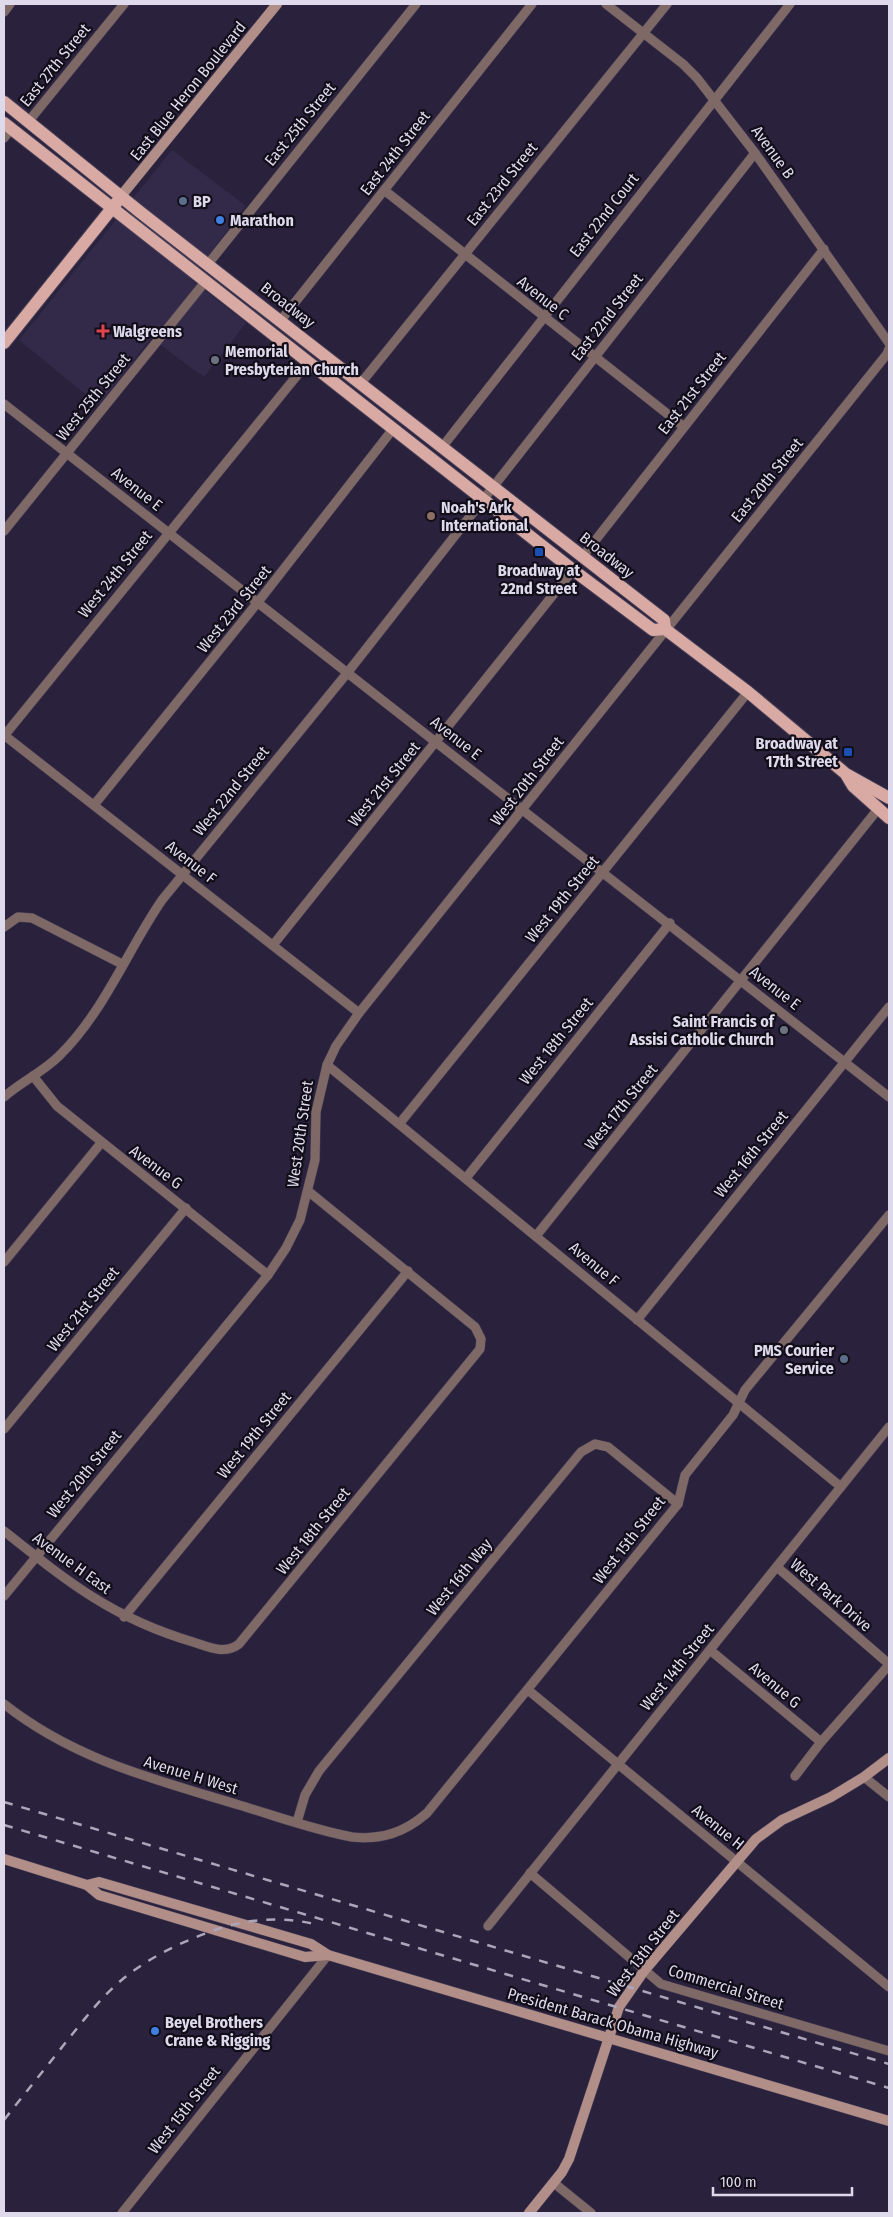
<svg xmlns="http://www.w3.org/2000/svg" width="893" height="2217" viewBox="0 0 893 2217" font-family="'Fira Sans Condensed',sans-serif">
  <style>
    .built { fill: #332a49 }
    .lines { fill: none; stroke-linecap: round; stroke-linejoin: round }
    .street-casing { stroke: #473f58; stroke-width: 10 }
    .secondary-casing { stroke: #473f58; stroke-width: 11 }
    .primary-casing { stroke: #473f58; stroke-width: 14 }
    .street { stroke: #7f6966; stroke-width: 9 }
    .secondary { stroke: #b28e89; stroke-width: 10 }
    .primary { stroke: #d9aaa4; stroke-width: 12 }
    .rail { stroke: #aba6ba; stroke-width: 2.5; stroke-dasharray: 9 9; stroke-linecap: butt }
    .service-dot { fill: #5c6f8a; stroke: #110e19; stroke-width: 2 }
    .shop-dot { fill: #3f7fe0; stroke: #110e19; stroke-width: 2 }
    .health-dot { fill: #e0444e; stroke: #110e19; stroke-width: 2 }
    .worship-dot { fill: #6b7280; stroke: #110e19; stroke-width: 2 }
    .education-dot { fill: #8d6e63; stroke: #110e19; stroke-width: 2 }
    .transit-dot { fill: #1a4fb4; stroke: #110e19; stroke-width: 2 }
    .labels { text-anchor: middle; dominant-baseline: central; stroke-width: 4.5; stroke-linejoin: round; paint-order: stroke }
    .street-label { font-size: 16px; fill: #ded9eb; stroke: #110e19 }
    .poi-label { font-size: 16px; font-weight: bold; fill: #ded9eb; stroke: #110e19; text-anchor: start }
  </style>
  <rect width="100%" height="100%" fill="#2a223c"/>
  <path class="built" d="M172 150 246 206 190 279 246 323 204 377 151 338 99 405 19 340Z"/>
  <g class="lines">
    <defs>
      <g id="street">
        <path d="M606 4 683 64 697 78 755 153 889 343"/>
        <path d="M4 12 10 4"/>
        <path d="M28 122 124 4"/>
        <path d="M4 138 11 129"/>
        <path d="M384 190 684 427"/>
        <path d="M208 264 416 4"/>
        <path d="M281 320 532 4"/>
        <path d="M361 383 667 4"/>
        <path d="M4 404 889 1097"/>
        <path d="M443 446 790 4"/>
        <path d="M4 531 205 282"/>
        <path d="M583 556 824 249"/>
        <path d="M4 735 359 1013"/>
        <path d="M4 736 308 362"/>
        <path d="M94 805 258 602 393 429"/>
        <path d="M4 927 18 917 32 918 122 964"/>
        <path d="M273 945 573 570"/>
        <path d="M327 1065 841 1487"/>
        <path d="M33 1076 57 1106 268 1275"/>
        <path d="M4 1097C21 1082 43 1072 59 1056 104 1012 127 951 162 900L348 672 755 153"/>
        <path d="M400 1123 748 692"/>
        <path d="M466 1178 670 923"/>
        <path d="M536 1236 878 809"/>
        <path d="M4 1262 101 1143"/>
        <path d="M637 1320 889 1007"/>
        <path d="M4 1429 186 1208"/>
        <path d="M4 1531C68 1582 112 1618 193 1642 209 1647 225 1655 239 1644L480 1349 481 1339 475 1327 308 1191"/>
        <path d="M777 1567 889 1664"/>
        <path d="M4 1596 268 1275 286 1248 300 1220 315 1160 316 1112 327 1065 336 1046 359 1013 887 354 889 349"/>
        <path d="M124 1617 408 1271"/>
        <path d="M710 1650 821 1742"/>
        <path d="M528 1690 889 1987"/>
        <path d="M4 1704C75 1760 154 1779 239 1805 276 1816 314 1830 352 1837 381 1840 404 1833 427 1813L678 1504 685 1475 733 1415 745 1390 889 1215"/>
        <path d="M795 1776 821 1742 889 1665"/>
        <path d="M864 1777 889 1797"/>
        <path d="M297 1822 305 1795 319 1771 581 1452 595 1444 608 1447 678 1504"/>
        <path d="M530 1873 661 1984 889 2051"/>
        <path d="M488 1926 889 1427"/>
        <path d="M554 2183 591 2213"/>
        <path d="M122 2213 328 1955"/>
      </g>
      <g id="secondary">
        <path d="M121 196 277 4"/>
        <path d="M4 1859 87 1885 99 1895 305 1957 328 1955"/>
        <path d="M87 1885 99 1882 311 1944 328 1955 889 2121"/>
        <path d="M529 2213 562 2172 569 2159 619 2007 644 1971 756 1839 782 1820 831 1797 864 1777 889 1758"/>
      </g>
      <g id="primary">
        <path d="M4 102 140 212 664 620 665 629"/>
        <path d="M4 123 573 570 653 630 665 629 748 692 846 774 889 798"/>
        <path d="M4 343 117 202"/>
        <path d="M847 776 853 786 889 818"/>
      </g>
    </defs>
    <use href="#street" class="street-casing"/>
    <use href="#secondary" class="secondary-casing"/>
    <use href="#primary" class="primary-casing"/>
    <use href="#street" class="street"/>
    <use href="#secondary" class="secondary"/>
    <use href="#primary" class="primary"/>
    <g class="rail">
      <path d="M4 1802 889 2064"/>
      <path d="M4 1825 889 2088"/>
      <path d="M4 2120C26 2092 48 2065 70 2037 87 2016 103 1995 124 1978 149 1958 177 1944 207 1933 243 1919 280 1915 318 1925"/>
    </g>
  </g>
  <g class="service-dot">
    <circle cx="183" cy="201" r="5"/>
    <circle cx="844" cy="1359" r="5"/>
  </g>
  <g class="shop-dot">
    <circle cx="220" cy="220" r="5"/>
    <circle cx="155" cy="2031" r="5"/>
  </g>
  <path class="health-dot" d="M100.5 323.5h5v5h5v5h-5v5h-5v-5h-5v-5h5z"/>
  <g class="worship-dot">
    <circle cx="215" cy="360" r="5"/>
    <circle cx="784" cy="1030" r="5"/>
  </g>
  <circle class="education-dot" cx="431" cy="516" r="5"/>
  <g class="transit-dot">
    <rect x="534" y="547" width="10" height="10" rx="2.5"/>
    <rect x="843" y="747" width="10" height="10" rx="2.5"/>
  </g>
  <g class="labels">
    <g class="street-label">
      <text transform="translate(55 65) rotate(-51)">East 27th Street</text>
      <text transform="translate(188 91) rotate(-51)">East Blue Heron Boulevard</text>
      <text transform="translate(300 124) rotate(-51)">East 25th Street</text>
      <text transform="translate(773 152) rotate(54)">Avenue B</text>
      <text transform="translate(395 153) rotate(-52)">East 24th Street</text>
      <text transform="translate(502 184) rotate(-51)">East 23rd Street</text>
      <text transform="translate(604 215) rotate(-52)">East 22nd Court</text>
      <text transform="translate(543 298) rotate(38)">Avenue C</text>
      <text transform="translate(288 305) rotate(38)">Broadway</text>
      <text transform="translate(607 317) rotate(-52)">East 22nd Street</text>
      <text transform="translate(692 393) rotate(-52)">East 21st Street</text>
      <text transform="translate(93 397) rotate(-51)">West 25th Street</text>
      <text transform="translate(767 480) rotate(-51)">East 20th Street</text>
      <text transform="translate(137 489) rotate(38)">Avenue E</text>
      <text transform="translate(607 555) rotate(38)">Broadway</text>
      <text transform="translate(115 574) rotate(-51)">West 24th Street</text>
      <text transform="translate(234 609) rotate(-51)">West 23rd Street</text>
      <text transform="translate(456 738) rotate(38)">Avenue E</text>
      <text transform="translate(527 781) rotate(-52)">West 20th Street</text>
      <text transform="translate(384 784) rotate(-51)">West 21st Street</text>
      <text transform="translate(231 791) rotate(-51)">West 22nd Street</text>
      <text transform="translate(191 862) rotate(38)">Avenue F</text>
      <text transform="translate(562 899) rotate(-51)">West 19th Street</text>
      <text transform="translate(775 988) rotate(38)">Avenue E</text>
      <text transform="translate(556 1041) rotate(-51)">West 18th Street</text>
      <text transform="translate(621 1107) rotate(-51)">West 17th Street</text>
      <text transform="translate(300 1134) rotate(-82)">West 20th Street</text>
      <text transform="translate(751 1154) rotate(-51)">West 16th Street</text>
      <text transform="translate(156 1167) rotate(37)">Avenue G</text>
      <text transform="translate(594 1264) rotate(40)">Avenue F</text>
      <text transform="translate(83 1309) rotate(-51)">West 21st Street</text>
      <text transform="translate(254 1435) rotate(-51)">West 19th Street</text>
      <text transform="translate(84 1474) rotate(-51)">West 20th Street</text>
      <text transform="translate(313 1531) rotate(-51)">West 18th Street</text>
      <text transform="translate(629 1540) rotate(-52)">West 15th Street</text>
      <text transform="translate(72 1563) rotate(36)">Avenue H East</text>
      <text transform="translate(459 1577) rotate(-51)">West 16th Way</text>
      <text transform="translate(831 1595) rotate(41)">West Park Drive</text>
      <text transform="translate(677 1667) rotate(-51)">West 14th Street</text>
      <text transform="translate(775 1685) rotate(40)">Avenue G</text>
      <text transform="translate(191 1775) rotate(17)">Avenue H West</text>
      <text transform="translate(718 1827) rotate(39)">Avenue H</text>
      <text transform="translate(643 1953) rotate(-52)">West 13th Street</text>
      <text transform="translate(726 1987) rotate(17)">Commercial Street</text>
      <text transform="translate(613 2023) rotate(16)">President Barack Obama Highway</text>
      <text transform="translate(184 2110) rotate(-52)">West 15th Street</text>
    </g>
    <g class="poi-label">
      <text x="193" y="201">BP</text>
      <text x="230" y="220">Marathon</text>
      <text x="113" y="331">Walgreens</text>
      <text x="225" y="351">Memorial<tspan x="225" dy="18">Presbyterian Church</tspan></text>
      <text x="441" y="507">Noah's Ark<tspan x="441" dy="18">International</tspan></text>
      <text x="539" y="570" text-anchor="middle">Broadway at<tspan x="539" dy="18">22nd Street</tspan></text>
      <text x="838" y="743" text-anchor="end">Broadway at<tspan x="838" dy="18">17th Street</tspan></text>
      <text x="774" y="1021" text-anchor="end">Saint Francis of<tspan x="774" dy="18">Assisi Catholic Church</tspan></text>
      <text x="834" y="1350" text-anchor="end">PMS Courier<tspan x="834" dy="18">Service</tspan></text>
      <text x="165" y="2022">Beyel Brothers<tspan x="165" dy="18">Crane &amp; Rigging</tspan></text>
    </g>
  </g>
  <rect width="893" height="2217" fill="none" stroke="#ded9eb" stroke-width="10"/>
  <path d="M713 2187v8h139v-8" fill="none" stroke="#ded9eb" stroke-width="2.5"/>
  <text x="720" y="2187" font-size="15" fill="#ded9eb" stroke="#110e19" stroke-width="4" paint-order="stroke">100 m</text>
</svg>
